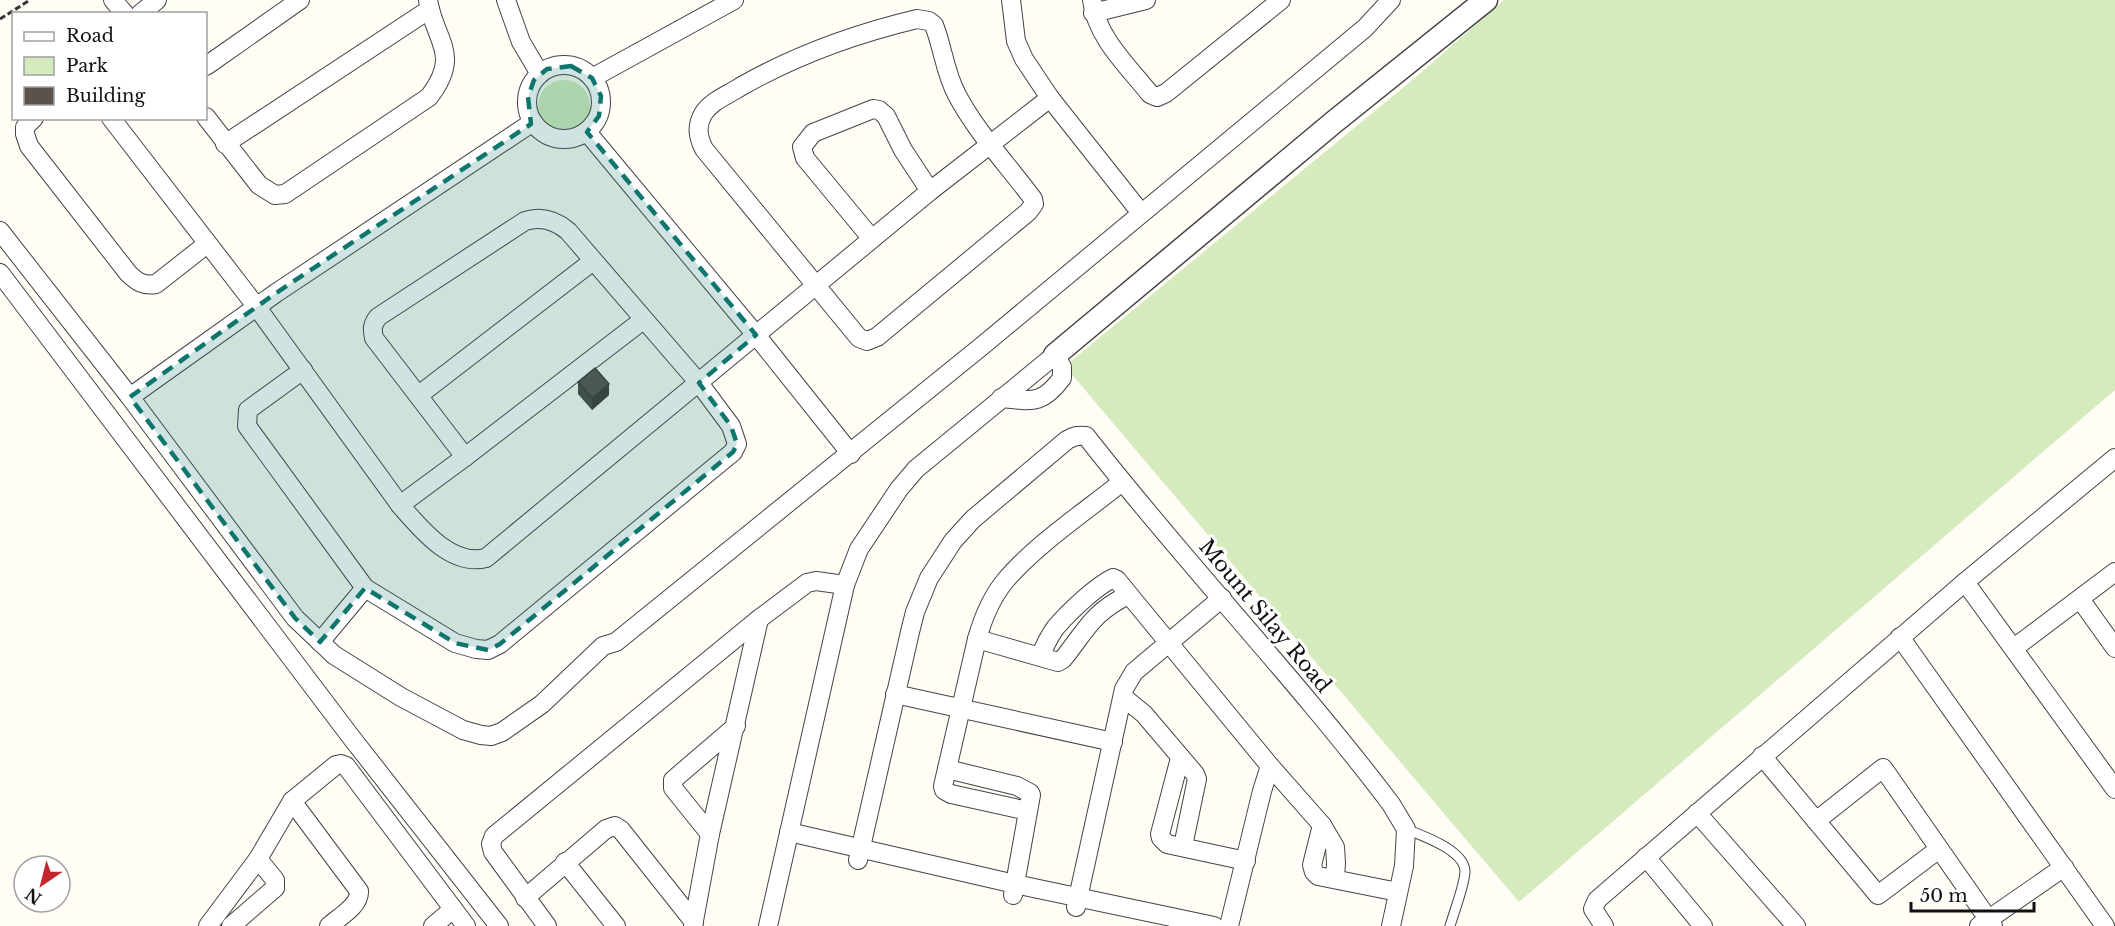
<svg xmlns="http://www.w3.org/2000/svg" width="2115" height="926" viewBox="0 0 2115 926" font-family="'Libre Baskerville',serif">
  <style>
    .green { fill: #d5ebbd }
    .lines { fill: none; stroke-linecap: round; stroke-linejoin: round }
    .service-casing { stroke: #444; stroke-width: 11 }
    .minor-casing { stroke: #444; stroke-width: 20 }
    .tertiary-casing { stroke: #444; stroke-width: 25 }
    .path { stroke: #333; stroke-width: 3; stroke-dasharray: 6 3; stroke-linecap: butt }
    .service { stroke: #fff; stroke-width: 9 }
    .minor { stroke: #fff; stroke-width: 18 }
    .tertiary { stroke: #fff; stroke-width: 22 }
    .wall { fill: #4d4742 }
    .shaded-wall { fill: #3f3936 }
    .building { fill: #5a524d; stroke: #3f3936; stroke-width: 1.5 }
    .marked { fill: #0f766e; fill-opacity: 0.2; stroke: #0f766e; stroke-width: 4.5; stroke-dasharray: 12 8; stroke-linejoin: round }
    .labels { text-anchor: middle; dominant-baseline: central; stroke-width: 6; stroke-linejoin: round; paint-order: stroke }
    .street-label { font-size: 21px; fill: #111; stroke: #fff }
  </style>
  <rect width="100%" height="100%" fill="#fffdf5"/>
  <g class="green">
    <path d="M1504 0H2115V390L1519 902 1068 370 1070 362 1416 77Z"/>
    <circle cx="564" cy="106" r="26"/>
  </g>
  <g class="lines">
    <defs>
      <path id="service" d="M1406 829C1423 836 1464 850 1465 871 1465 884 1454 912 1450 926"/>
      <g id="minor">
        <path d="M113 0 125 14"/>
        <path d="M506 0 521 42 540 74"/>
        <path d="M1011 0 1016 41 1024 59 1050 98 1141 213"/>
        <path d="M1092 0C1096 37 1128 66 1150 94L1157 97 1166 93 1281 0"/>
        <path d="M1093 13 1146 0"/>
        <path d="M140 14 157 0"/>
        <path d="M917 19 929 21 934 25C943 48 945 73 957 95 977 133 1008 165 1033 199L1034 204 1028 212 877 337 867 341 859 338 704 149C698 137 696 127 703 114 711 101 728 95 740 87 796 55 854 34 917 19Z"/>
        <circle cx="564" cy="102" r="37"/>
        <path d="M206 66 300 0"/>
        <path d="M592 78 734 0"/>
        <path d="M206 117 259 185 275 195 285 194 429 97C462 54 435 42 428 0"/>
        <path d="M34 118 25 127V134L29 146 128 273C137 282 143 286 156 284L207 244"/>
        <path d="M111 118 256 306 400 505C420 528 451 567 486 558L930 191 1050 98"/>
        <path d="M587 132 756 335 851 454"/>
        <path d="M225 144 430 9"/>
        <path d="M0 231 130 397 295 618 334 655 401 697 463 730 481 735 491 736 502 732 542 704 603 646 616 642 982 346 1365 28 1391 0"/>
        <path d="M872 239 805 158 802 147 813 133 873 109 879 110 886 116 903 150 930 191"/>
        <path d="M0 273 351 737 499 926"/>
        <path d="M303 370 248 410 247 426 365 588 455 643 476 649 488 650 500 644 733 452 737 444 731 426 699 383 568 231C555 220 541 216 525 221L378 317C372 325 372 329 374 338L465 457"/>
        <path d="M419 395 593 261"/>
        <path d="M130 397 276 293 533 122"/>
        <path d="M400 505 465 457 643 320"/>
        <path d="M1965 582 2115 789"/>
        <path d="M2080 599 2115 648"/>
        <path d="M1900 637 2105 926"/>
        <path d="M977 639 1058 662 1063 659C1087 629 1092 613 1128 595"/>
        <path d="M320 642 365 588"/>
        <path d="M2014 648 2115 572"/>
        <path d="M1040 656C1045 646 1049 636 1056 627 1069 612 1095 587 1113 578L1117 580 1270 766 1322 825 1335 847 1336 863 1335 878"/>
        <path d="M895 694 1113 742"/>
        <path d="M1123 697 1144 714 1195 774 1197 779 1183 846"/>
        <path d="M1762 756 1878 895 1939 849"/>
        <path d="M1180 758 1160 834 1161 838 1167 844 1246 861"/>
        <path d="M947 769 1017 786 1030 793 1031 795 1013 895"/>
        <path d="M292 801 359 891C360 906 339 917 329 926"/>
        <path d="M1028 811 951 794 944 790 943 786 977 639C983 618 991 598 1005 581 1034 546 1086 511 1122 482"/>
        <path d="M1697 813 1796 926"/>
        <path d="M1816 821 1883 768 1993 926"/>
        <path d="M1322 825 1312 865 1314 872 1318 876 1398 892"/>
        <path d="M789 832 1015 884 1214 926"/>
        <path d="M710 834 673 788V780L736 726"/>
        <path d="M1646 857 1703 926"/>
        <path d="M858 860 910 632 915 612 929 578 953 541 973 519 1067 440C1074 436 1078 435 1086 436 1184 562 1295 677 1391 804L1406 829 1404 866 1391 926"/>
        <path d="M565 862 616 926"/>
        <path d="M525 898 606 829 615 826 621 830 694 922"/>
        <path d="M1076 907 1124 689 1134 672 1222 598"/>
        <path d="M208 926 258 859 292 801 336 765 341 764 346 766 466 926"/>
        <path d="M231 926 275 888V880L258 859"/>
        <path d="M433 926 453 909"/>
        <path d="M547 926 493 852 491 844 494 836 759 619 807 583 816 581 845 585"/>
        <path d="M693 926 710 834 759 619"/>
        <path d="M768 926 845 585 859 549 899 489 916 469 1055 355 1062 367V378C1042 405 1032 401 1001 398"/>
        <path d="M1229 926 1262 791 1270 766"/>
        <path d="M1604 926 1593 909 1597 900 1965 582 2115 458"/>
        <path d="M1979 926 2064 867"/>
      </g>
      <path id="tertiary" d="M1055 355 1334 122 1486 0"/>
    </defs>
    <use href="#service" class="service-casing"/>
    <use href="#minor" class="minor-casing"/>
    <use href="#tertiary" class="tertiary-casing"/>
    <path class="path" d="M0 19 30 0"/>
    <use href="#service" class="service"/>
    <use href="#minor" class="minor"/>
    <use href="#tertiary" class="tertiary"/>
  </g>
  <path class="wall" d="M578 382 609 395 592 410 578 394Z"/>
  <path class="shaded-wall" d="M609 384V395L592 410V398Z"/>
  <path class="building" d="M595 368 609 384 592 398 578 382Z"/>
  <path class="marked" d="M571 66 592 78 601 96 599 116 587 132 756 335 699 383 731 426 737 444 733 452 500 644 488 650 455 643 365 588 320 642 295 618 130 397 276 293 531 124 528 97 534 80 547 69Z"/>
  <g class="labels">
    <g class="street-label">
      <text transform="translate(1265 616) rotate(50)">Mount Silay Road</text>
    </g>
  </g>
  <rect x="12" y="12" width="195" height="108" fill="#ffffff" stroke="#a0a0a0" stroke-width="1.5"/>
  <rect x="24" y="32" width="30" height="9" fill="#ffffff" stroke="#a0a0a0" stroke-width="1.5"/>
  <text x="66" y="42" font-size="18" fill="#111111">Road</text>
  <rect x="24" y="57" width="30" height="18" fill="#d5ebbd" stroke="#a0a0a0" stroke-width="1.5"/>
  <text x="66" y="72" font-size="18" fill="#111111">Park</text>
  <rect x="24" y="87" width="30" height="18" fill="#5a524d" stroke="#a0a0a0" stroke-width="1.5"/>
  <text x="66" y="102" font-size="18" fill="#111111">Building</text>
  <g transform="translate(42 884) rotate(215)"><circle r="28" fill="#ffffff" stroke="#a0a0a0" stroke-width="1.5"/>
  <path d="M0-4.5L10 22L0 15L-10 22Z" fill="#c4262e"/>
  <text y="-9" font-size="16" font-weight="bold" text-anchor="middle" fill="#111111">N</text>
  </g>
  <path d="M1911 902v9h123v-9" fill="none" stroke="#111111" stroke-width="3"/>
  <text x="1920" y="902" font-size="18" fill="#111111" stroke="#ffffff" stroke-width="4.5" paint-order="stroke">50 m</text>
</svg>
